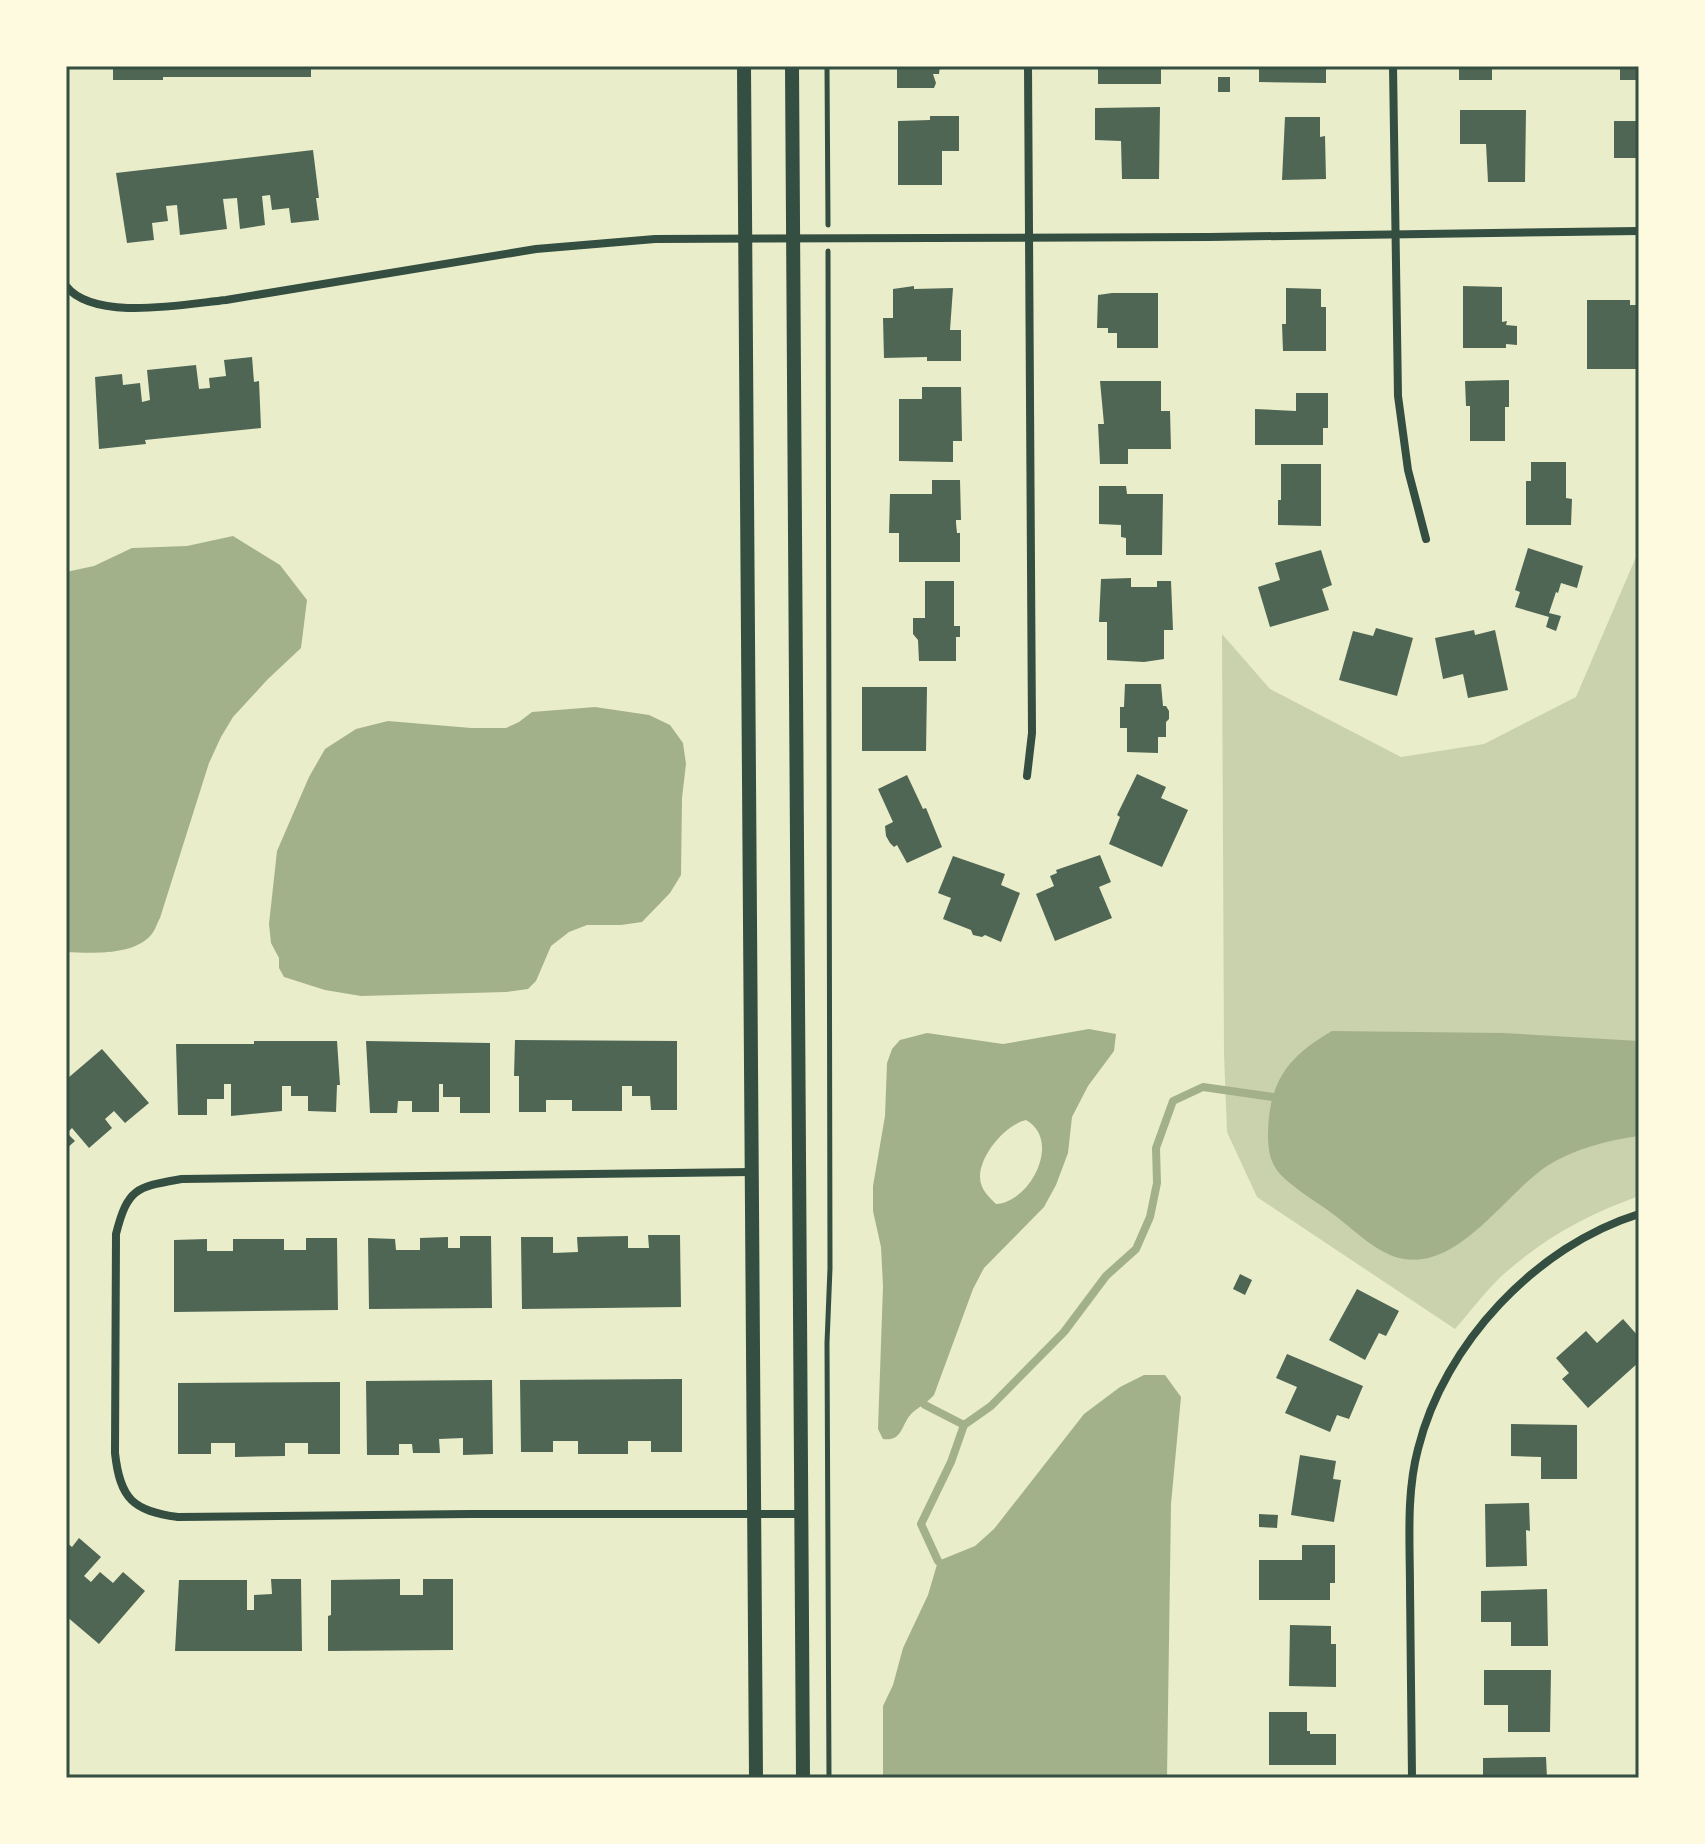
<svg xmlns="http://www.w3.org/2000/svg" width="1705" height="1844" viewBox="0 0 1705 1844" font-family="Karla,sans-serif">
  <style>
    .green { fill: #cad2ad }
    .water { fill: #a3b18a; fill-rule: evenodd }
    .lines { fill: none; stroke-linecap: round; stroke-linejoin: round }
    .stream { stroke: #a3b18a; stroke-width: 8 }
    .building { fill: #4f6655 }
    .path { stroke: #344e41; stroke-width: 5 }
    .minor { stroke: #344e41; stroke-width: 8 }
    .tertiary { stroke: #344e41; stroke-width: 14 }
    .neatline { fill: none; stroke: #344e41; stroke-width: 3 }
  </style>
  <rect width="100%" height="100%" fill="#e9edc9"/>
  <path class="green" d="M1639 550V1196C1588 1214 1546 1237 1505 1273 1487 1289 1471 1311 1455 1329L1257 1197 1227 1132 1224 1053 1222 634 1270 689 1401 757 1484 744 1576 697Z"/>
  <g class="water">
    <path d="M233 536 280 565 307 600 301 648 267 680 233 717 221 737 209 763 160 918C157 923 155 931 151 935 133 956 91 953 66 952V572L94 566 132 548 187 546Z"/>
    <path d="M595 707 649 715 670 725 683 743 686 764 682 798 681 875 670 893 642 922 621 925H587L569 932 551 946 536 981 528 989 506 992 361 996 325 990 284 977 279 968V958L271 943 269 924 277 851 309 777 325 749 356 729 388 721 471 728H506L519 722 532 712Z"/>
    <path d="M1089 1029 1116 1034 1114 1051 1088 1086 1072 1117 1068 1153 1056 1185 1044 1207 984 1268 973 1289 934 1395C927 1403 919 1407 912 1413 901 1424 903 1442 883 1439L878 1429 883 1286 881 1247 873 1211V1186L885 1116 887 1063 892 1049 900 1040 927 1033 1003 1044ZM1026 1120C1062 1140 1031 1202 996 1204 989 1197 980 1189 980 1177 980 1155 1005 1125 1026 1120Z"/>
    <path d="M1332 1031 1504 1033 1639 1041V1136C1608 1140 1574 1149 1547 1166 1504 1195 1460 1268 1404 1259 1379 1255 1356 1232 1337 1217 1319 1203 1295 1190 1279 1173 1269 1161 1268 1147 1268 1133 1269 1082 1288 1056 1332 1031Z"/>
    <path d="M1144 1375H1165L1181 1397 1171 1504 1167 1778H883V1706L893 1685 903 1648 928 1595 938 1561 975 1546 994 1529 1084 1414 1120 1387Z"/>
  </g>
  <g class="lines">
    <g class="stream">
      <path d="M925 1405 964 1425"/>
      <path d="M938 1561 921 1524 951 1462 964 1425 991 1406 1064 1332 1106 1276 1136 1249 1150 1217 1157 1183 1156 1148 1173 1101 1203 1087 1273 1097"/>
    </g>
  </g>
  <g class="building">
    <path d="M113 66H311V77H163V80H113Z"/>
    <path d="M897 66H940L939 74H933L936 83 934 88H897Z"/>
    <rect x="1098" y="66" width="63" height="18"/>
    <path d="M1259 66H1326V83L1259 82Z"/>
    <rect x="1459" y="66" width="33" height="14"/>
    <rect x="1620" y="66" width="19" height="14"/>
    <rect x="1218" y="77" width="12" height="15"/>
    <path d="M1160 107 1159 179H1122L1121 141 1095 140V108Z"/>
    <path d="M1460 110H1526L1525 182H1488L1486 144H1460Z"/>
    <path d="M930 116H959V151H942V185H898V121L930 120Z"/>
    <path d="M1285 117H1320V137L1325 136 1326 179 1282 180Z"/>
    <rect x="1614" y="121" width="25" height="37"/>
    <path d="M313 150 319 198H316L319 220 291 223 289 208 272 210 270 195 262 196 265 225 240 229 237 198 223 199 227 229 180 235 177 205 166 206 168 221 152 223 154 240 127 243 116 173Z"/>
    <path d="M914 286V289L953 288 950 330H961V361H927V357L884 358 883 318H893V289Z"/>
    <path d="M1463 286 1502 287V322L1507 321 1506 325 1517 326V345L1506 344V348H1463Z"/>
    <path d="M1286 288 1321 289V307H1326V351H1283L1282 324H1286Z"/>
    <path d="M1112 293H1158V348H1117V333H1108V328H1097L1098 295Z"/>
    <path d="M1587 300H1630V305H1639V369H1587Z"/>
    <path d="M252 357 254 382 259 381 261 428 145 440 146 444 99 449 95 377 122 374 123 385 140 383 142 402 150 400 147 370 196 365 199 389 210 388 209 378 226 376 224 360Z"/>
    <path d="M1509 380V407H1505V441H1470V406H1466L1465 381Z"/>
    <path d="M1100 381H1161V411H1170L1171 449H1128V464H1100L1098 424H1104Z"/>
    <path d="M922 387H961L962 441H953V462L899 461V399H922Z"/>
    <path d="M1296 393H1328V428H1323V445H1255V409L1296 411Z"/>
    <path d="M1531 462H1566V498L1572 499 1571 525H1526V481H1531Z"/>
    <path d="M1281 464H1321V526L1278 525V500H1281Z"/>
    <path d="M932 480H960L961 520H956V523L957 533H960V562H899V533H889L890 494H932Z"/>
    <path d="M1099 486H1126L1127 494H1163L1162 555H1126V538L1121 537V525L1099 524Z"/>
    <path d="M1528 548 1583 566 1577 588 1561 583 1558 593 1556 592 1549 613 1561 616 1556 631 1546 627 1549 617 1515 607 1520 592 1515 590Z"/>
    <path d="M1321 550 1332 585 1322 589 1329 610 1270 627 1258 587 1280 580 1275 563Z"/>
    <path d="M1131 578V587H1157V581H1171L1173 630H1164V659L1144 662 1107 660V622H1099L1101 579Z"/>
    <path d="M925 581H954V626H960V637H956V661H919L918 640 913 634V618H925Z"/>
    <path d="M1376 628 1413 638 1397 696 1339 680 1353 631 1373 636Z"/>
    <path d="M1474 630 1475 635 1495 630 1508 690 1468 698 1463 674 1443 679 1435 638Z"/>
    <path d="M1125 684H1161L1163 706H1166L1169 711V719L1166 722V737H1158V753L1127 752V728H1120V707H1124Z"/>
    <path d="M862 687H927L926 751H862Z"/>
    <path d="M1137 774 1166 787 1161 798 1188 810 1162 867 1109 844 1120 817 1117 815Z"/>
    <path d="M907 775 923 809 926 808 942 847 907 863 897 845 894 847 890 843 886 836 885 826 893 822 878 789Z"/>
    <path d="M1100 855 1111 882 1099 887 1112 918 1055 941 1036 894 1054 886 1050 876 1057 873 1056 870Z"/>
    <path d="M953 856 1005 874 1001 885 1020 893 1001 942 985 935 982 937 973 935 971 930 943 919 951 898 938 893Z"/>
    <path d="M515 1040 677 1041V1110H651L650 1096H632V1086H622V1111H572V1100H546V1112H519V1076H514Z"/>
    <path d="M254 1041H337L340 1085H337L336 1112 308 1111V1096H291V1086H282V1111L231 1116V1084H224V1099H207V1115H178L176 1044H254Z"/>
    <path d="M366 1041 490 1043V1113H460V1097H443V1084H439V1112H412V1101H398L397 1113H370Z"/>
    <path d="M102 1049 149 1103 125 1123 114 1111 105 1119 112 1128 89 1148 72 1128 67 1133 75 1141 66 1149V1076L68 1078Z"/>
    <path d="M648 1235H680L681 1307 522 1309 521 1237H553V1253L578 1252 577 1237 628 1236V1248H649Z"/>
    <path d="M460 1236H491L492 1308 369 1309 368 1238 395 1239 396 1250H420V1238L448 1237V1248H460Z"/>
    <path d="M306 1238H337L338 1310 174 1312V1240L207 1239V1251H233V1239H284V1250H306Z"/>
    <path d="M1240 1274 1252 1280 1245 1295 1233 1289Z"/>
    <path d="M1357 1289 1399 1311 1386 1336 1379 1333 1365 1360 1329 1340Z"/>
    <path d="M1623 1319 1639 1337V1362L1588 1408 1562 1379 1569 1373 1556 1358 1586 1331 1597 1343Z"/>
    <path d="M1287 1354 1363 1386 1349 1419 1337 1415 1330 1432 1285 1413 1297 1387 1276 1378Z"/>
    <path d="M682 1379V1452H651V1441H628V1454H578V1441H553V1452H521L520 1380Z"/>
    <path d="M492 1380 493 1454 463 1455V1438L439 1439 440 1453H413L412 1444H399V1455H367L366 1381Z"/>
    <path d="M340 1382V1454H308V1443H285V1456L235 1457V1443H211V1454H178V1383Z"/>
    <path d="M1511 1424 1577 1425V1479H1541V1457L1511 1456Z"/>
    <path d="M1300 1455 1336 1461 1333 1479 1341 1480 1334 1522 1291 1515Z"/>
    <path d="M1529 1503 1530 1531 1526 1530 1527 1566 1486 1567 1485 1504Z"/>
    <path d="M1259 1514 1278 1515 1277 1528 1259 1527Z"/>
    <path d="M79 1538 101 1557 84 1576 91 1582 100 1572 113 1583 123 1572 145 1591 99 1644 66 1616V1542L72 1547Z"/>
    <path d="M1302 1545H1335V1583H1330V1600H1259V1560H1302Z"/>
    <path d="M271 1579H301L302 1651H175L179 1580H247V1610H254V1595L272 1594Z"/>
    <path d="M400 1579V1595H423V1579H453V1650L328 1651V1616L331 1615V1580Z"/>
    <path d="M1547 1589 1548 1646H1511V1622H1481V1591Z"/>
    <path d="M1290 1625 1331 1626V1644H1336V1687L1289 1686Z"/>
    <path d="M1484 1670H1551L1550 1732H1508V1705H1484Z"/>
    <path d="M1269 1712H1307V1731H1310V1734H1336V1765H1269Z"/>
    <path d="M1546 1757 1547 1778H1483V1758Z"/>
  </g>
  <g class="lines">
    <g class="path">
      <path d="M827 66 828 225"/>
      <path d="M828 251 830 1268 827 1343 829 1778"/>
    </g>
    <g class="minor">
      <path d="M1393 66 1398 396 1408 470 1426 539"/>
      <path d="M66 286C94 322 185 304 226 300L536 249 655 239 1209 237 1639 231"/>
      <path d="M1027 776 1032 733 1028 66"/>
      <path d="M753 1172 182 1179C137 1187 128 1187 116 1234L115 1453C120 1499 133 1511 178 1517L470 1514H802"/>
      <path d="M1412 1778C1411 1715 1411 1652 1410 1589 1410 1543 1406 1494 1418 1449 1444 1344 1536 1246 1639 1214"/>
    </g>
    <g class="tertiary">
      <path d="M744 66 756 1778"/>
      <path d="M792 66 803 1778"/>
    </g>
  </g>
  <rect width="1705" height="1844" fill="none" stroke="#fefae0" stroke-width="136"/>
  <rect x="68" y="68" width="1569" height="1708" class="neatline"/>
</svg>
